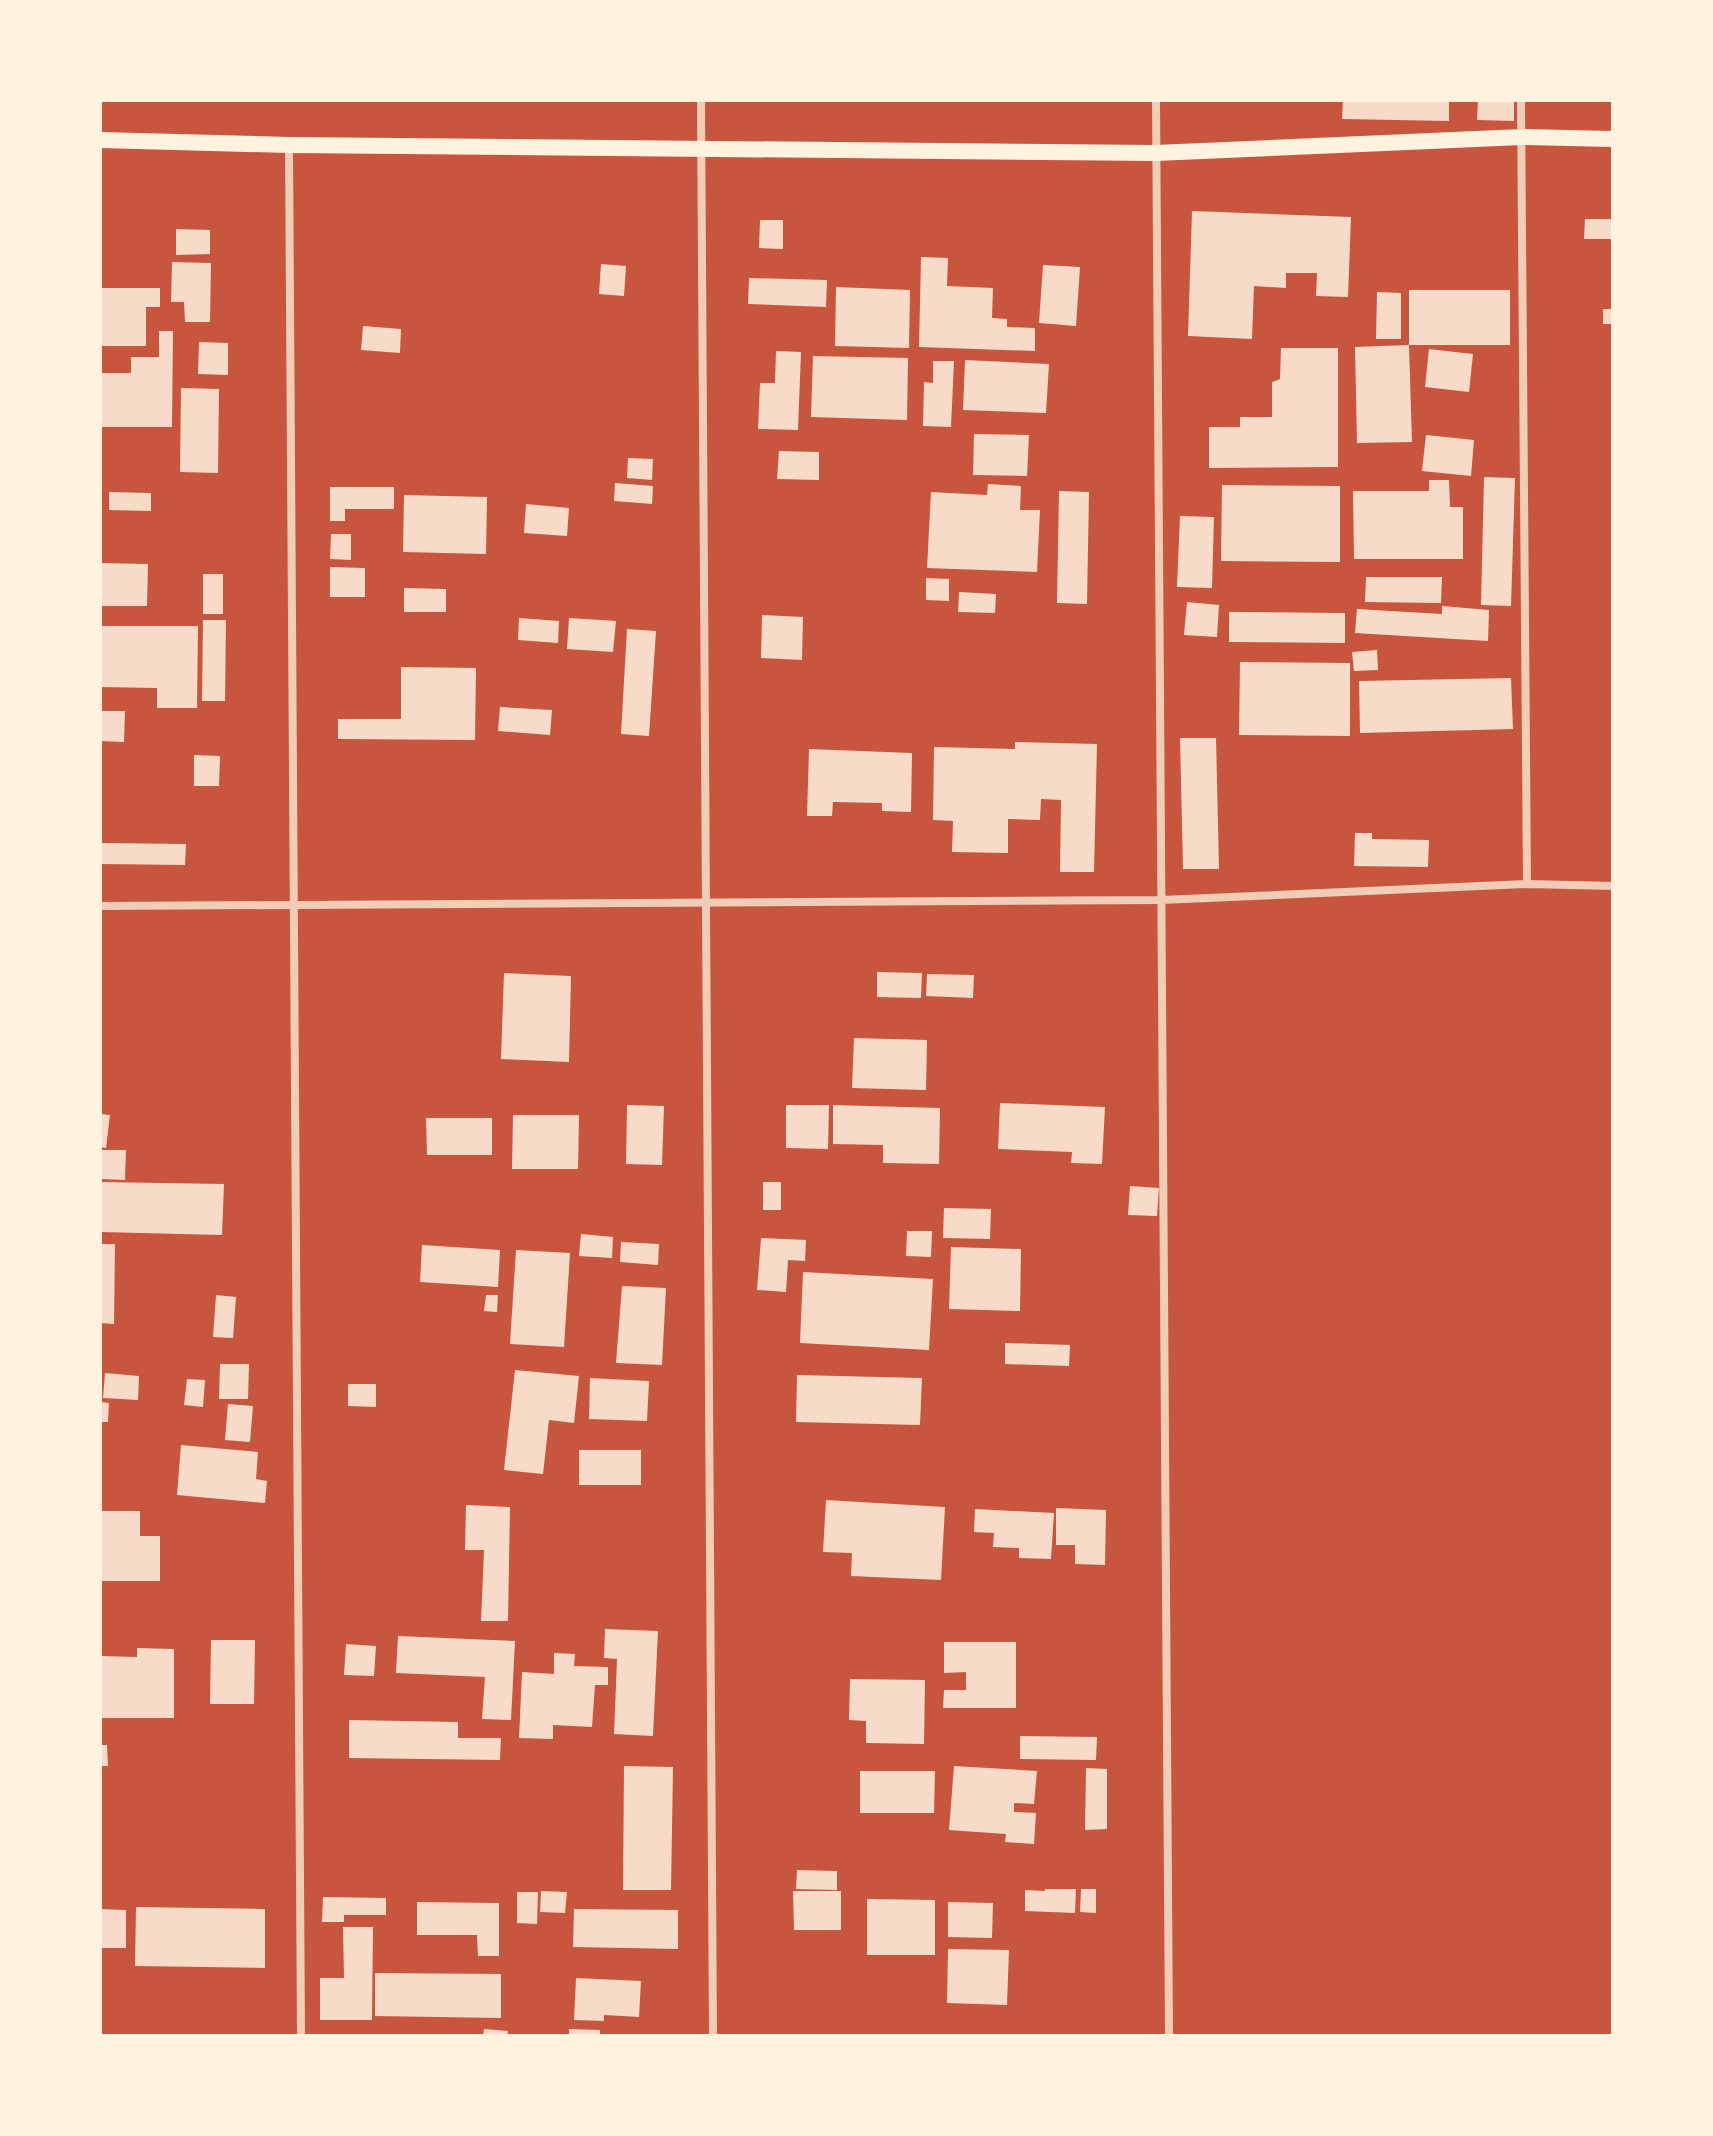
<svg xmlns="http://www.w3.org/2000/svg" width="1713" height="2136" viewBox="0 0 1713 2136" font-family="'Asap Condensed',sans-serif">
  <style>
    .building { fill: #f7dbc8 }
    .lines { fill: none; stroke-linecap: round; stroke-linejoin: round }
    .minor { stroke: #f1ccb7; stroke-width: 8 }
    .secondary { stroke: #fff3e0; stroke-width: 16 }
  </style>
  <rect width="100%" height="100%" fill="#c8553d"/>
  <g class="building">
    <path d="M1343 100H1449V121L1342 119Z"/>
    <path d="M1478 100H1514V121L1477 120Z"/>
    <path d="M1192 211 1351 217 1348 297 1316 296 1317 273H1286V288L1254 286 1252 339 1188 336Z"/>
    <path d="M1585 219H1613V239H1584Z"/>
    <path d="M760 220H783V249L759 248Z"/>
    <path d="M176 229 210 230V254L176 255Z"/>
    <path d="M921 257 948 258 947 286 993 288 992 318 1007 319V327L1035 328V351L919 347Z"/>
    <path d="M172 262 211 263 210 322H185L184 302H171Z"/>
    <path d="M601 264 626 266 624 296 599 294Z"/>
    <path d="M1043 265 1080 267 1076 326 1039 323Z"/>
    <path d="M749 278 827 280 826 307 748 304Z"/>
    <path d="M836 287 910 290 909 348 835 346Z"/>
    <path d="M100 288H160V307H146V346H100Z"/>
    <path d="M1409 290H1510V345H1409L1412 442 1357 443 1355 347 1409 345Z"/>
    <path d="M1377 292 1401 293V339H1376Z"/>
    <rect x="1603" y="309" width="10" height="15"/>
    <path d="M363 326 401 329 400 353 361 350Z"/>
    <path d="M159 331H173L172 427H100V373H131V357H159Z"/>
    <path d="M199 342 228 343V375L198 374Z"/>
    <path d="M1281 348H1338V467L1209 468V427H1240V417H1272V382L1280 379Z"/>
    <path d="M1429 349 1473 354 1469 392 1425 387Z"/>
    <path d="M776 351 801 352 798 430 758 429 760 383H775Z"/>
    <path d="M813 356 908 358 907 420 811 417Z"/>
    <path d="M965 360 1049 364 1046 413 963 410Z"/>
    <path d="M933 361H954L951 427 923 426 924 382 933 383Z"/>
    <path d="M181 388 219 389 218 473 180 472Z"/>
    <path d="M974 434 1029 435 1027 476 973 475Z"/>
    <path d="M1426 435 1474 440 1471 476 1422 471Z"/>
    <path d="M779 451 819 452V480L777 479Z"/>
    <path d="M628 458 653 459 652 480 627 478Z"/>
    <path d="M1484 477 1515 478 1511 606 1481 605Z"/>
    <path d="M1429 480H1449L1450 507H1463V559H1354L1353 491H1429Z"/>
    <path d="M615 483 653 486 652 504 614 501Z"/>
    <path d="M988 484 1021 486 1020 510H1040L1037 572 927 568 931 492 987 495Z"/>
    <path d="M1222 485 1340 486V562L1221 561Z"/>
    <path d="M330 487H394V509H345V521H330Z"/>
    <path d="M1059 491 1089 492 1087 604 1057 603Z"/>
    <path d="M109 492 151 493V511L109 510Z"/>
    <path d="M404 495 487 497 486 554 403 552Z"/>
    <path d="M526 504 569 508 567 536 524 533Z"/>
    <path d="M1180 516 1214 517 1212 588 1177 587Z"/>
    <path d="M331 534H351V560L330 559Z"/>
    <path d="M100 563 148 564 147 606H100Z"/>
    <path d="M330 567 365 568V597H330Z"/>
    <rect x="203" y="574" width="20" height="40"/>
    <path d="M1366 577H1442L1441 603 1365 602Z"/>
    <path d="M926 578 949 579V601L926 600Z"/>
    <path d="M404 588 446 589V612H404Z"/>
    <path d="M959 592 996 594 995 613 958 612Z"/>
    <path d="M1187 602 1219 605 1217 637 1184 635Z"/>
    <path d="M1442 606 1489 610 1488 641 1355 633 1357 609 1442 614Z"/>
    <path d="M1229 612 1345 613V643L1229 642Z"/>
    <path d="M762 615 803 617 802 660 761 658Z"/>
    <path d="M519 618 559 621 558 643 518 640Z"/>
    <path d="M569 618 616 621 613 652 567 649Z"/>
    <path d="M203 620H226L225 701H202Z"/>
    <path d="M100 626H198L197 708H157V688L100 687Z"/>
    <path d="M627 629 656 631 649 736 621 734Z"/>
    <path d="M1377 650 1378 670 1354 671 1352 652Z"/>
    <path d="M1240 662 1350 663V736L1239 735Z"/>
    <path d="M401 667 476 668 475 740 338 739V719H401Z"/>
    <path d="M1511 678 1513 729 1360 733 1359 681Z"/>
    <path d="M500 707 552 710 550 735 498 731Z"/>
    <path d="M100 711H125L124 742 100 741Z"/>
    <path d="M1180 738H1216L1219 869H1183Z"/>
    <path d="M1015 742 1097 744 1094 872H1060L1061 800 1041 799 1040 820 1008 819V853L952 852 953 821 933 820 934 747 1015 749Z"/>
    <path d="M809 749 912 753 911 812 882 811V803L833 802 832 816H807Z"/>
    <path d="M194 755 220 756 219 786H194Z"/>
    <path d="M1355 833H1372V839L1429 840 1428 867 1354 866Z"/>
    <path d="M100 843 186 844 185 865 100 864Z"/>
    <path d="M877 972 922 973 921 998 877 997Z"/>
    <path d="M504 973 571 976 569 1062 501 1059Z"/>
    <path d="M927 974 974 975 973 998 926 996Z"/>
    <path d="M854 1038 927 1040 926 1090 852 1088Z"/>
    <path d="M1000 1103 1105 1107 1102 1164 1071 1163 1072 1152 998 1149Z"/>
    <path d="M627 1105 664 1106 662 1165 626 1164Z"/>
    <path d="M786 1105H829L828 1149 786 1148Z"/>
    <path d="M833 1105 940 1108 939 1164 883 1163V1145L833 1144Z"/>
    <path d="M100 1114 110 1115 106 1148 100 1147Z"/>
    <path d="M513 1115H579L578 1169H512Z"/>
    <path d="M426 1118H492V1155H427Z"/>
    <path d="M102 1150H126L125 1180 101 1179Z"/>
    <path d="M100 1182 224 1184 222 1235 100 1232Z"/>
    <rect x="763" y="1182" width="18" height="28"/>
    <path d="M1130 1186 1159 1188 1157 1216 1128 1215Z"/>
    <path d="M944 1208 991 1209 990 1239 943 1238Z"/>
    <path d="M907 1231H932L931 1257 906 1256Z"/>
    <path d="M581 1234 613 1237 612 1258 579 1256Z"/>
    <path d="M761 1238 806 1240 805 1261 788 1260 786 1292 757 1290Z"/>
    <path d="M621 1242 659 1244 658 1265 620 1262Z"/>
    <path d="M100 1244H115L114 1324 100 1323Z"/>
    <path d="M422 1245 500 1250 498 1287 420 1282Z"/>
    <path d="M951 1247 1021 1249 1020 1311 949 1309Z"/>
    <path d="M516 1250 570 1253 564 1347 510 1344Z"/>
    <path d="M803 1272 933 1279 929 1350 800 1343Z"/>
    <path d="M622 1286 666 1288 662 1365 616 1363Z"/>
    <path d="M216 1295 236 1297 233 1338 213 1337Z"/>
    <path d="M486 1295H498L497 1312 484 1311Z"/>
    <path d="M1005 1343 1070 1345 1069 1366 1005 1364Z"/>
    <path d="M220 1364H249L248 1399H219Z"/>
    <path d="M515 1370 579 1376 574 1423 549 1420 543 1474 504 1470Z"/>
    <path d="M105 1373 139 1376 138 1400 103 1398Z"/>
    <path d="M797 1375 922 1378 920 1425 796 1422Z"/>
    <path d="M590 1378 649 1381 647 1421 589 1419Z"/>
    <path d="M187 1379 205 1380 203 1407 184 1405Z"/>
    <path d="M348 1384H376V1407L348 1406Z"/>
    <path d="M100 1402 109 1403 108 1422H100Z"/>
    <path d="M228 1404 253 1406 250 1442 225 1440Z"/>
    <path d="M181 1445 258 1452 256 1479 267 1481 265 1503 177 1495Z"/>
    <rect x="579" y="1450" width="62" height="35"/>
    <path d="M826 1500 945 1507 941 1580 851 1576 852 1553 823 1552Z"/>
    <path d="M466 1505 510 1507 508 1621H481L484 1550H465Z"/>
    <path d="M1056 1508 1106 1510 1105 1565 1075 1564V1545H1056Z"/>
    <path d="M975 1509 1054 1513 1051 1559 1019 1558V1548L993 1547 994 1533 974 1532Z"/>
    <path d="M100 1511H140V1536H160V1581H100Z"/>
    <path d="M605 1629 658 1631 653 1736 614 1734 617 1659 604 1658Z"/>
    <path d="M398 1636 515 1641 511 1720 482 1719 485 1677 396 1673Z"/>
    <path d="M211 1640H255L254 1704H210Z"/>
    <path d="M944 1642H1016V1708H943L944 1690H966V1672L944 1673Z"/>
    <path d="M346 1644 376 1646 374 1676 344 1675Z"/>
    <path d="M137 1648 174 1649V1718H100V1656L137 1657Z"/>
    <path d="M554 1653 575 1654 574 1666 608 1667V1685H595L592 1727 553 1725V1739L519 1738 522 1672 554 1674Z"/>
    <path d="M850 1679 925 1680 924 1744 866 1743V1721L849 1720Z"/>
    <path d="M349 1720 458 1722V1738H501L500 1760 349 1758Z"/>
    <path d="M1020 1736 1097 1737 1096 1760 1020 1759Z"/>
    <path d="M100 1745H107L108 1766H100Z"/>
    <path d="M624 1766 673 1767 671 1890H623Z"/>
    <path d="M954 1766 1037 1771 1034 1804 1014 1803V1812L1036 1813 1034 1844 1005 1842 1006 1834 949 1830Z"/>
    <path d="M1086 1768 1107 1769V1829L1085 1830Z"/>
    <path d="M860 1771H935L934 1813H860Z"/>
    <path d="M797 1870 837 1871V1890L796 1889Z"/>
    <path d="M1045 1889H1076L1075 1913 1025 1911V1890L1045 1891Z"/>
    <path d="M1081 1889H1096V1913L1080 1912Z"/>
    <path d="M541 1891 567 1892 565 1913 540 1912Z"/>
    <path d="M793 1891H841V1930H794Z"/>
    <path d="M517 1892H538L537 1924 517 1923Z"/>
    <path d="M323 1897 386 1898V1915H344V1922H322Z"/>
    <path d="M867 1899 935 1900V1955H867Z"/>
    <path d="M417 1902 499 1903V1956H478L477 1935H417Z"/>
    <path d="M948 1902 993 1903 992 1938 948 1937Z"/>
    <path d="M136 1907 265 1909V1968L135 1966Z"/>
    <path d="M100 1909 126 1910V1948H100Z"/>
    <path d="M574 1909 678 1910V1949L573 1947Z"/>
    <path d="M343 1927H373L372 2020H320V1978H344Z"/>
    <path d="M948 1949 1009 1950 1007 2005 947 2003Z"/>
    <path d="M375 1973 501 1974V2018L375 2016Z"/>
    <path d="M576 1978 641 1981 639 2017 604 2015V2021L574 2020Z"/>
    <path d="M484 2029 508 2031 507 2036H483Z"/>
    <path d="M569 2029 600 2030V2036H569Z"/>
  </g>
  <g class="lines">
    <g class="minor">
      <path d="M701 100 713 2036"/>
      <path d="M1156 100 1169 2036"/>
      <path d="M1521 100 1527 884"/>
      <path d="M289 145 301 2036"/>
      <path d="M100 906 1161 900 1527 884 1613 886"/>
    </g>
    <path class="secondary" d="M100 140 289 145 1156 153 1522 137 1613 139"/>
  </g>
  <rect width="1713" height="2136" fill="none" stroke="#fff3e0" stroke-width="204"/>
</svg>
